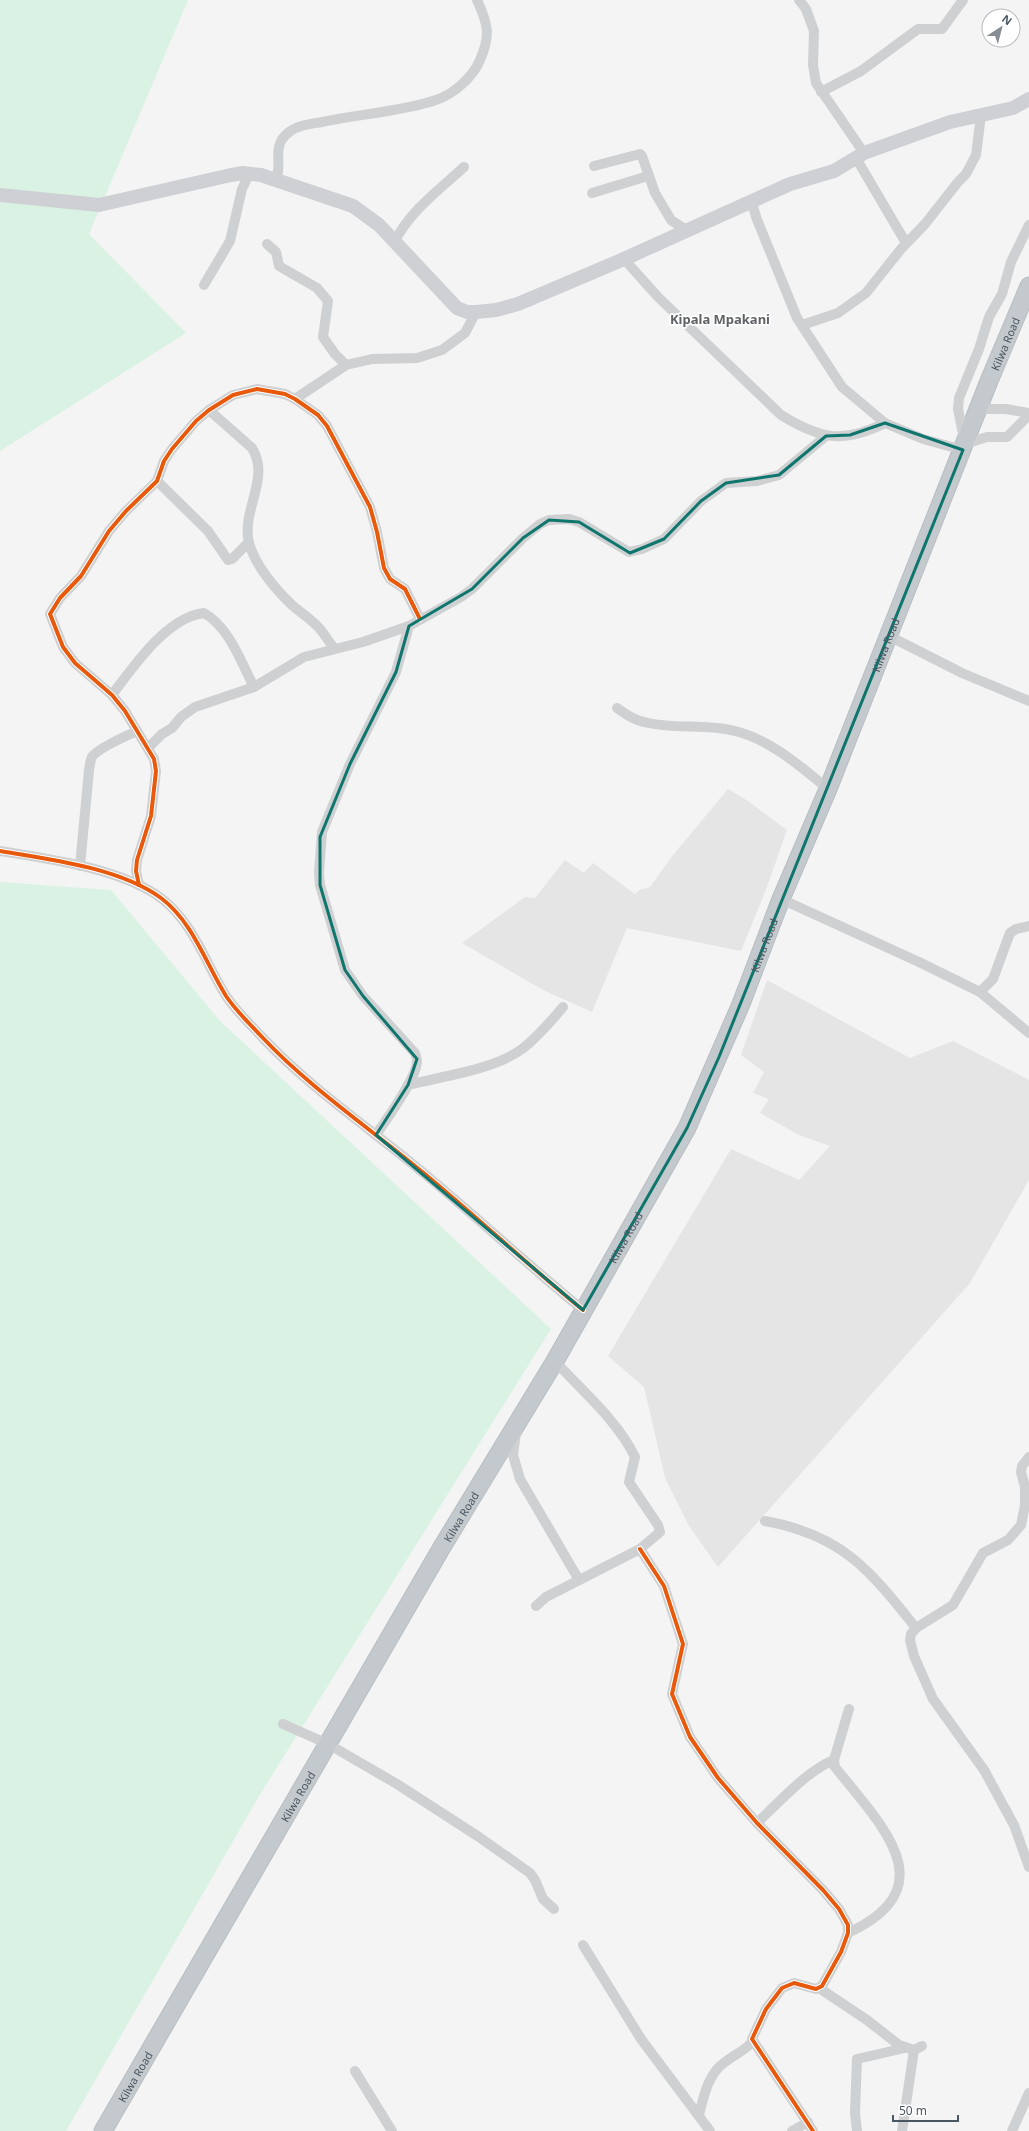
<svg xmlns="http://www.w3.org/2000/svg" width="1029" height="2131" viewBox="0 0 1029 2131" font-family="'Noto Sans',sans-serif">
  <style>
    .education { fill: #e6e5e6 }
    .grass { fill: #d9f2e3 }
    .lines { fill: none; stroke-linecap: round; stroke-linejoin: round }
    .trunk-casing { stroke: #b9bec3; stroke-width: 19 }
    .minor { stroke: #ced0d2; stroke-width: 10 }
    .secondary { stroke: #ced0d4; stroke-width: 14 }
    .trunk { stroke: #c4c9cd; stroke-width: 17 }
    .cycleway-casing { stroke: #fff; stroke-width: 6 }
    .cycleway { stroke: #e8590c; stroke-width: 4 }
    .marked { fill: none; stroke: #0f766e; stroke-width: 3; stroke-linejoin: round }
    .labels { text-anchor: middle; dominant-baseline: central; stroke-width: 3.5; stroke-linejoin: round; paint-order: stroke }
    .street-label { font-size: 11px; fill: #4a5661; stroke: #fff }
    .quarter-label { font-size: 13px; font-weight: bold; fill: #5f6368; stroke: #fff }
  </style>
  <rect width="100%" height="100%" fill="#f4f4f4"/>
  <g class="education">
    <path d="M728 789 748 801 787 830 767 887 741 951 627 928 592 1012 543 990 462 943 525 897 535 898 565 860 584 873 593 863 635 894 639 890 650 887 673 855Z"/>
    <path d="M767 980 910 1058 953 1041 1029 1080V1180L970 1283 718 1567 689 1526 665 1478 644 1387 608 1356 731 1149 799 1180 830 1146 799 1135 760 1113 769 1099 753 1093 764 1072 741 1055Z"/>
  </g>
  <g class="grass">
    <path d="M0 0H188L89 234 186 333 0 451Z"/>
    <path d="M0 882 111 890 220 1021 551 1329 259 1796 66 2131H0Z"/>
  </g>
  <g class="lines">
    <defs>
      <g id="trunk">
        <path id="s1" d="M103 2131 442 1547 555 1361 687 1128 741 1004 781 899 828 789 989 381 1029 286"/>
      </g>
    </defs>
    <use href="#trunk" class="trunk-casing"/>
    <g class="minor">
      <path d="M799 0 806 9 814 31 813 65 816 83 864 153"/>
      <path d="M821 92 861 71 918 29H942L963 0"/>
      <path d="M856 158 906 243"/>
      <path d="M594 166 640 154 642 156 655 193 671 220 686 230"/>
      <path d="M276 180C283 163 271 146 288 133 297 125 311 124 322 122 359 114 400 112 436 100 454 94 473 77 480 60 491 35 488 24 477 0"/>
      <path d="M592 193 648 176"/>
      <path d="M752 202 756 217 797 318 842 387 885 423 923 439 963 450"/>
      <path d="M1029 225 1011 262 1002 294 989 317 979 349 959 398 958 409 965 444 987 437H1007L1029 415"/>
      <path d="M395 241C410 211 440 189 464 167"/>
      <path d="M267 244 276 252 279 266 317 288 328 301 323 337 335 354 346 365"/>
      <path d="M624 259 658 297 781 415C820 439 843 444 885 423"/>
      <path d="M204 285 230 241 242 189 249 174"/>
      <path d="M802 325 838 313 866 293 901 249 925 224 958 182 966 174 976 155 981 115"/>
      <path d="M295 399 346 365 372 359 417 358 442 350 465 333 476 312"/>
      <path d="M978 409H1006L1029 413"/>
      <path d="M209 410 252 448C271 478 241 510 249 543 255 565 275 589 292 605 301 613 311 619 320 629 325 635 329 642 334 648"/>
      <path d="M157 481 208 531 228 560 232 559 249 542"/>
      <path d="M889 636 962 673 1029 701"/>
      <path d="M112 695C133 667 167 617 204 613 229 627 241 662 254 687"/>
      <path d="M617 708C625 714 634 720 644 722 674 730 705 723 735 731 771 740 800 766 828 789"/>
      <path d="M148 748 162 734 172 728 181 717 195 707 254 687 304 657 363 642 409 626 461 597 472 589 523 538 540 524 549 520 569 519 579 522 629 552 642 549 664 539 701 501 726 483 757 481 779 475 826 436"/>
      <path d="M0 851C49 859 120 868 161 898 193 922 206 964 226 996 236 1011 250 1024 262 1037 311 1089 371 1129 426 1175 479 1219 529 1266 583 1310"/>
      <path d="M80 866 89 770C90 766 90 761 92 757 97 749 128 735 137 731"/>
      <path d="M139 885 136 871 137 860 151 816 156 771 154 759 125 711 112 695 75 663 63 647 50 614 60 598 81 576 109 531 126 511 157 481 164 461 172 449 196 421 209 410 233 395 257 389 285 394 295 399 318 415 327 426 370 507 377 532 384 568 390 579 405 589 420 619"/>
      <path d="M781 899 919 962 980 992 1029 1033"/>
      <path d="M980 992 993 979 1010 933 1016 929 1029 926"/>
      <path d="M408 1085C443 1076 493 1070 522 1049 538 1037 550 1022 563 1007"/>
      <path d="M376 1135C386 1120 416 1079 417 1062 417 1059 416 1056 415 1053L363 996 345 970 320 885 319 873 322 832 350 764 396 672 409 626"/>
      <path d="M516 1432 513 1455 520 1479 579 1580"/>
      <path d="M1029 1457 1022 1466 1021 1472 1025 1487V1505L1021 1525 1008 1540 983 1553 953 1605 916 1628 911 1634 910 1640 914 1656 933 1699 984 1770 1014 1825 1029 1867"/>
      <path d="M765 1521C842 1535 869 1569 916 1628"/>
      <path d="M640 1549 664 1586 683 1644 672 1694 690 1737 718 1778 757 1823 823 1890 839 1909 848 1925V1933L841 1952 822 1986 816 1989 794 1983 782 1988 766 2009 752 2039 813 2131"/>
      <path d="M536 1606 546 1597 640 1549 660 1532 658 1525 629 1482 635 1457C617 1420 582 1391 555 1361"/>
      <path d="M283 1724 328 1744 397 1784 479 1837 530 1873 535 1880 543 1899 554 1909"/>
      <path d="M757 1823C777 1804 809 1769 834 1760"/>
      <path d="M848 1933C948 1887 880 1824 835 1767L834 1760 849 1709"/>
      <path d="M583 1945 641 2039 710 2131"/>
      <path d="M819 1988 867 2020 899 2045 914 2050 922 2046"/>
      <path d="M355 2071 392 2131"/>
      <path d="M699 2115C704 2095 708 2074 725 2062 735 2054 745 2051 753 2041"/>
      <path d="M792 2131 808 2122"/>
      <path d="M857 2131 855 2113 857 2059 905 2048"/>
      <path d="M902 2131 914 2050"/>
      <path d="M1012 2131 1029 2093"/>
    </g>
    <path class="secondary" d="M0 195 99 205 231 175 243 173 261 175 353 206 379 225 457 308 467 312H476L496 310 518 304 624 259 790 184 834 171 864 153 950 122 1013 108 1029 99"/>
    <use href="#trunk" class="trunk"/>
    <defs>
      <g id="cycleway">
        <path d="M0 851C49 859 120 868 161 898 193 922 206 964 226 996 236 1011 250 1024 262 1037 311 1089 371 1129 426 1175 479 1219 529 1266 583 1310"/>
        <path d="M139 885 136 871 137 860 151 816 156 771 154 759 125 711 112 695 75 663 63 647 50 614 60 598 81 576 109 531 126 511 157 481 164 461 172 449 196 421 209 410 233 395 257 389 285 394 295 399 318 415 327 426 370 507 377 532 384 568 390 579 405 589 420 619"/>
        <path d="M640 1549 664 1586 683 1644 672 1694 690 1737 718 1778 757 1823 823 1890 839 1909 848 1925V1933L841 1952 822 1986 816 1989 794 1983 782 1988 766 2009 752 2039 813 2131"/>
      </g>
    </defs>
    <use href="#cycleway" class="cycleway-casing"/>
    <use href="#cycleway" class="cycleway"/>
  </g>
  <path class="marked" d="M885 423 963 450 719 1057 687 1128 583 1310 376 1135 408 1085 417 1059 363 996 345 970 320 885V837L350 764 396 672 409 626 472 589 523 538 549 520 579 522 630 553 664 539 701 501 726 483 779 475 826 436 850 435Z"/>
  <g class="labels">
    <g class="street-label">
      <text stroke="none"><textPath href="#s1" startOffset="2007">Kilwa Road</textPath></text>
      <text stroke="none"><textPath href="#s1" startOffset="1683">Kilwa Road</textPath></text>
      <text stroke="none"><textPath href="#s1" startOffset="1359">Kilwa Road</textPath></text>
      <text stroke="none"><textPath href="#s1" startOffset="1035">Kilwa Road</textPath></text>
      <text stroke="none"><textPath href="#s1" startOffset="711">Kilwa Road</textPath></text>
      <text stroke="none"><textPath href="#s1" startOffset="387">Kilwa Road</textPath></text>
      <text stroke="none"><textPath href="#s1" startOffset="63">Kilwa Road</textPath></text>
    </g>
    <g class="quarter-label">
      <text x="720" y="319">Kipala Mpakani</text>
    </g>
  </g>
  <g transform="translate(1001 28) rotate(36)"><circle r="19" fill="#ffffff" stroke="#b7bbc0"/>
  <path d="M0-3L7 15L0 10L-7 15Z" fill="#868d94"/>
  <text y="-6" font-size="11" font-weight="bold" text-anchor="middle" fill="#4a5661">N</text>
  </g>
  <path d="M893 2115v6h65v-6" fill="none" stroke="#4a5661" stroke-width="2"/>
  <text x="899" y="2115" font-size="12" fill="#4a5661" stroke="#ffffff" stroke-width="3" paint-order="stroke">50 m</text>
</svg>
